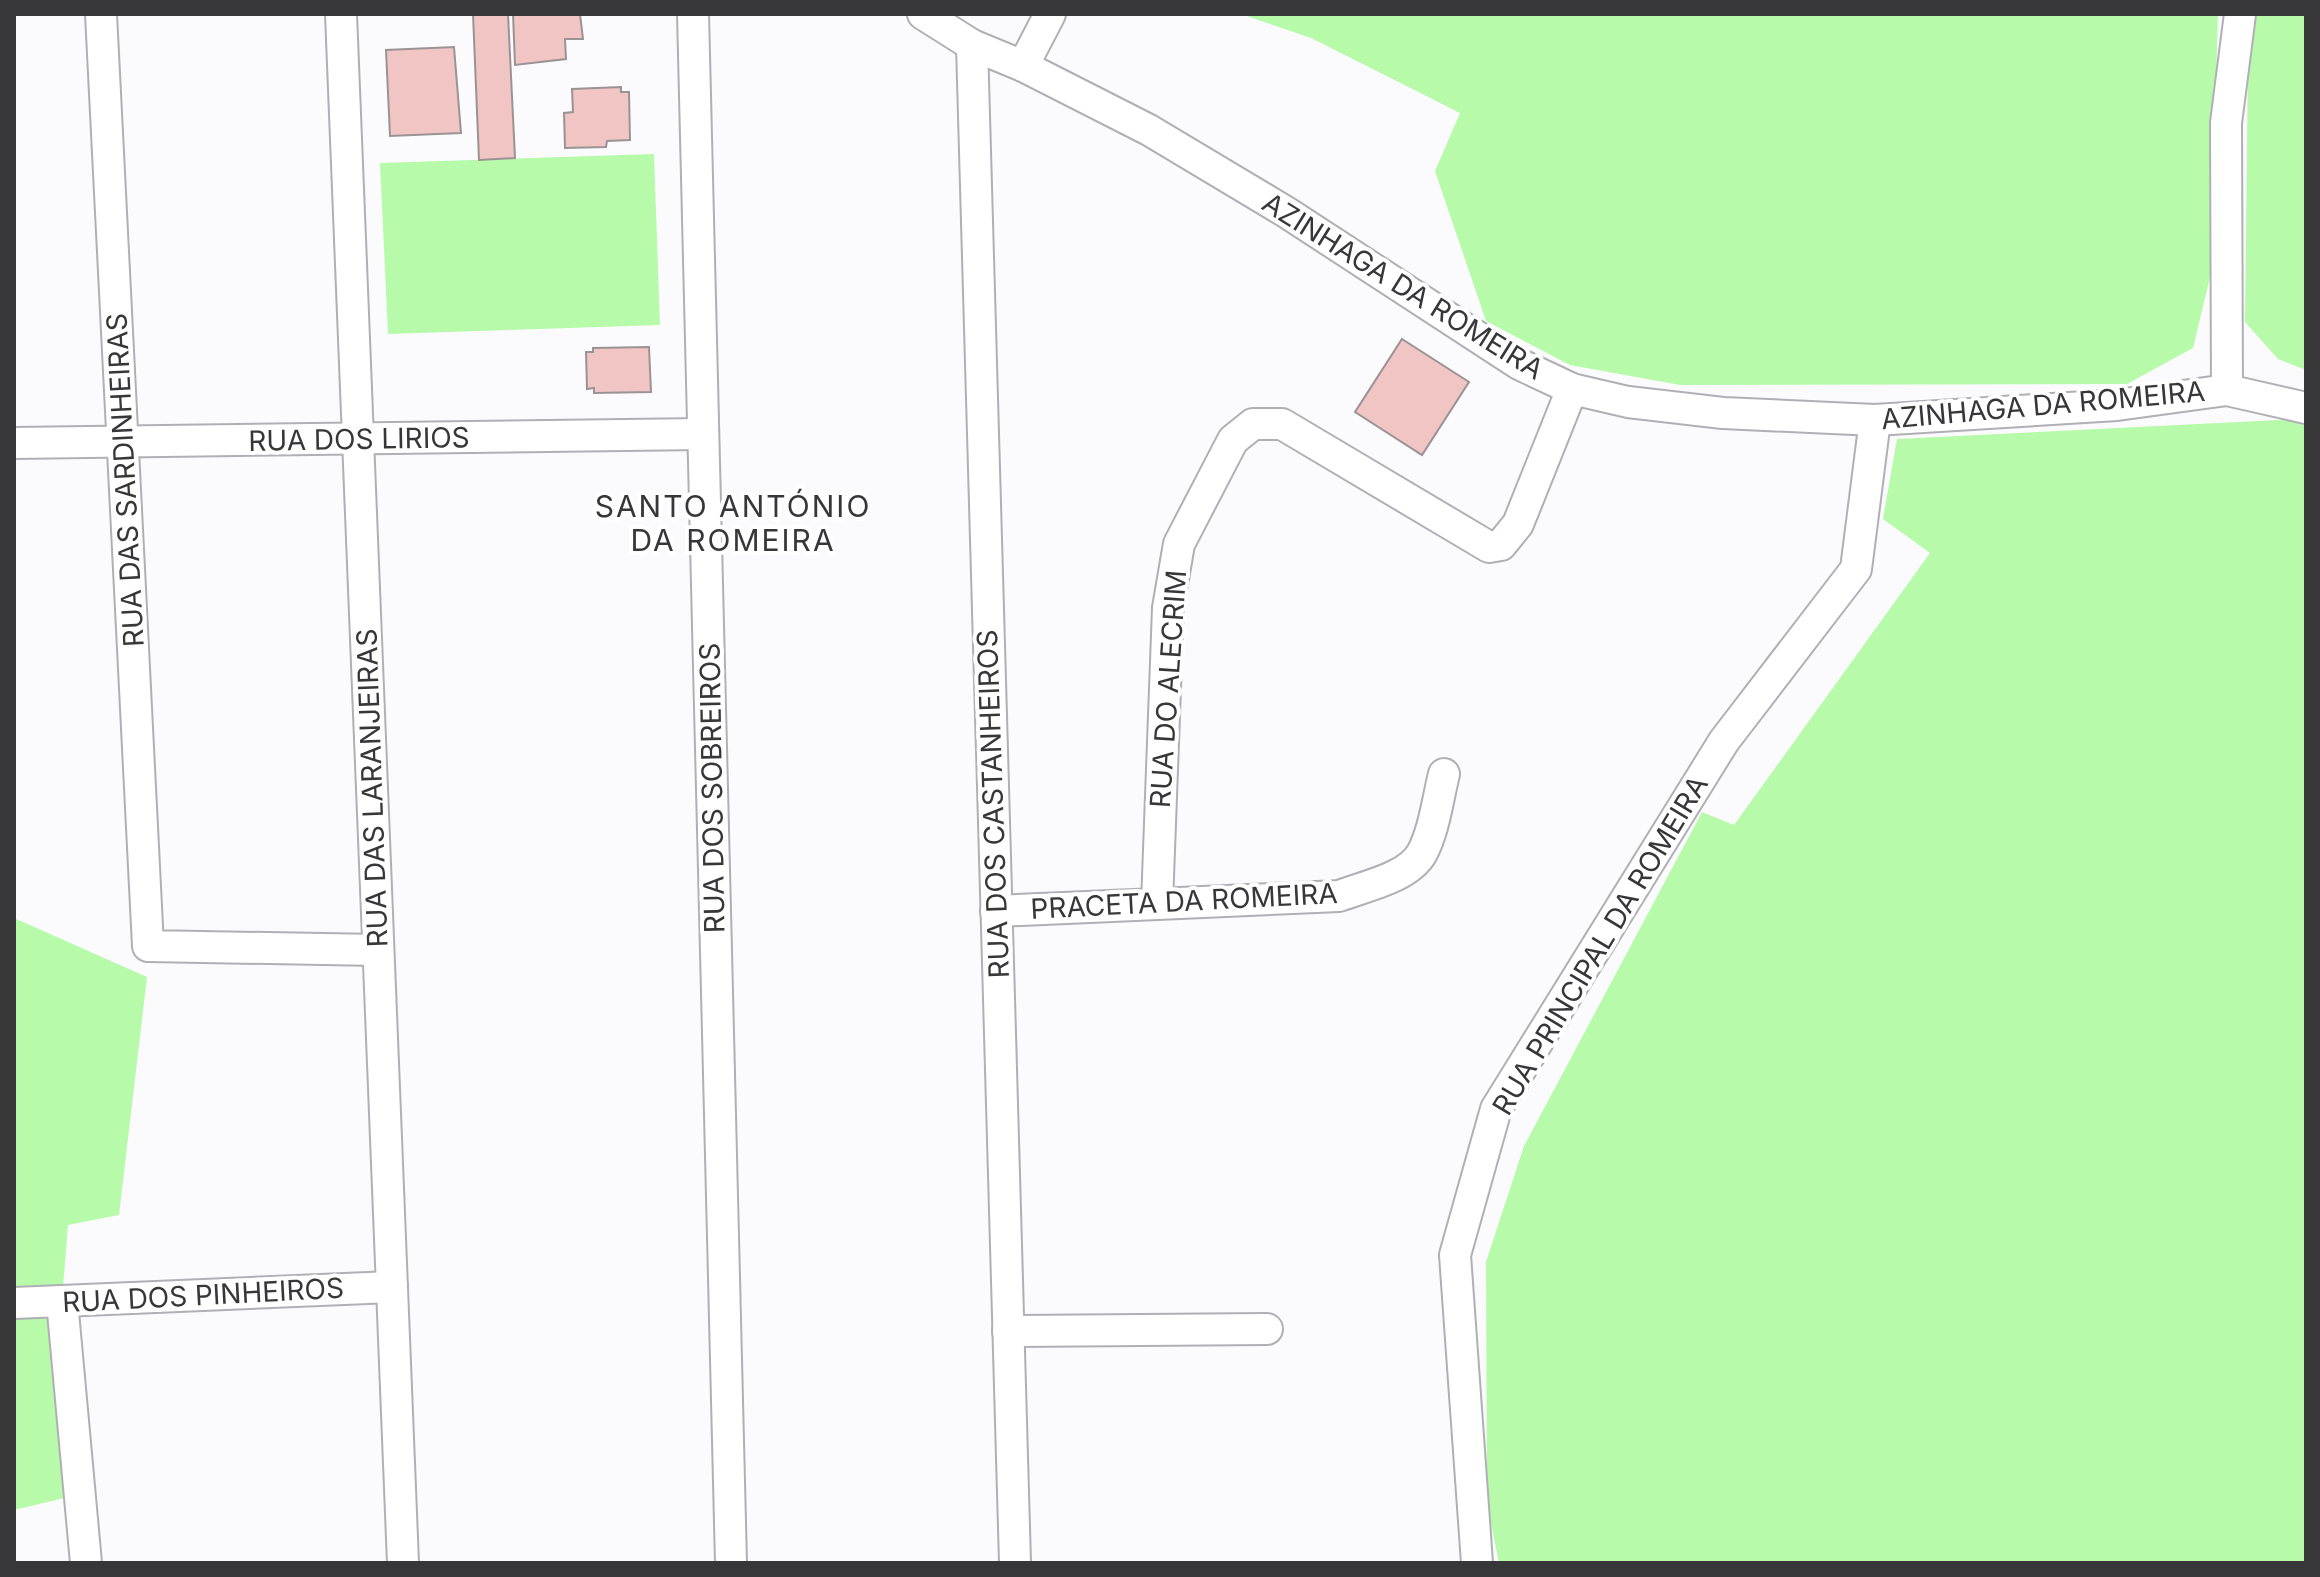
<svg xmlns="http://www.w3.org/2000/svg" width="2320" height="1577" viewBox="0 0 2320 1577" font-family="Inter,sans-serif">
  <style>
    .green { fill: #b6faaa }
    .building { fill: #f1c5c3; stroke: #9a9393; stroke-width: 2 }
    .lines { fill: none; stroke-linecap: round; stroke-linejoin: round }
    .street-casing { stroke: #b0afb5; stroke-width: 34 }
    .street { stroke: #fff; stroke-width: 30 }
    .labels { text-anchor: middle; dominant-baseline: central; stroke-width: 8; stroke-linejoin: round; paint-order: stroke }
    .street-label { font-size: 28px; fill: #373739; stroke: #fff }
    .neighbourhood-label { font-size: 30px; letter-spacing: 2px; fill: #373739; stroke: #fff }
  </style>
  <rect width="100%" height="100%" fill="#fbfbfe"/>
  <g class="green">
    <path d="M1241 14H2218L2210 277 2193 348 2127 384 1680 385 1570 365 1486 321 1435 171 1460 113 1311 38Z"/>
    <path d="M2257 14H2306V370L2278 359 2245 322 2248 57Z"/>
    <path d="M654 154 660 325 388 334 380 163Z"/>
    <path d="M2297 419 2306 423V1563H1499L1487 1504 1486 1262 1524 1146 1702 812 1734 825 1930 553 1883 519 1897 439Z"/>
    <path d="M14 918 147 977 119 1215 68 1225 62 1301 81 1494 14 1510Z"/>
  </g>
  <g class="building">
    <path d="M473 14H508L515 158 479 160Z"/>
    <path d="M513 14H580L583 39H565L566 59 515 65Z"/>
    <path d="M454 47 461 133 390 136 386 50Z"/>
    <path d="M621 87V92H629L630 140 607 141 606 147 565 148 564 113 573 112 572 89Z"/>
    <path d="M1402 339 1469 382 1422 455 1355 412Z"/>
    <path d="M649 347 651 392 594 393V388L587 389 586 352H593V348Z"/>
  </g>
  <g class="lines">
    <defs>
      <g id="street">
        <path d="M101 14 148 946 378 950"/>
        <path d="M341 14 403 1563"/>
        <path d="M693 14 731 1563"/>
        <path d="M923 14 972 45 1023 66 1149 130 1286 212 1519 364 1572 389 1628 402 1723 413 1875 420 2117 405 2227 390 2306 408"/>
        <path d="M972 45 1015 1563"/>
        <path d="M1023 66 1050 14"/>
        <path d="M2227 390 2226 123 2240 14"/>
        <path d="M14 443 703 434"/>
        <path d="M1157 904 1168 608 1179 544 1233 440 1253 424H1282L1489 547 1501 545 1518 524 1572 389"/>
        <path d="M996 911 1339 896C1365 886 1408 878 1422 853 1434 831 1438 798 1444 774"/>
        <path d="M62 1301 86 1563"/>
        <path d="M14 1303 392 1287"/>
        <path d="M1008 1331 1267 1329"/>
        <path d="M1477 1563 1455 1255 1496 1109 1724 741 1856 569 1875 420"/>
      </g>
    </defs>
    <use href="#street" class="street-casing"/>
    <use href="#street" class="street"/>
  </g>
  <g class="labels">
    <g class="street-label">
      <text transform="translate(1403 286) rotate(32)">AZINHAGA DA ROMEIRA</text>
      <text transform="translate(2043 405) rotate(-5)">AZINHAGA DA ROMEIRA</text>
      <text transform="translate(359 439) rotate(-1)">RUA DOS LIRIOS</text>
      <text transform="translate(125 480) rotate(-93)">RUA DAS SARDINHEIRAS</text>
      <text transform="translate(1168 689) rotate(-86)">RUA DO ALECRIM</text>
      <text transform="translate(372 788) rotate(-92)">RUA DAS LARANJEIRAS</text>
      <text transform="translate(712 788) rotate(-91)">RUA DOS SOBREIROS</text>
      <text transform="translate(993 804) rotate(-92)">RUA DOS CASTANHEIROS</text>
      <text transform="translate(1184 901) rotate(-3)">PRACETA DA ROMEIRA</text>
      <text transform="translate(1600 945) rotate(-59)">RUA PRINCIPAL DA ROMEIRA</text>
      <text transform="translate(203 1295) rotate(-3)">RUA DOS PINHEIROS</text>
    </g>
    <g class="neighbourhood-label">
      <text x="733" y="506">SANTO ANTÓNIO<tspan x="733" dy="34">DA ROMEIRA</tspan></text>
    </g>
  </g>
  <rect width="2320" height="1577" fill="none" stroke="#373739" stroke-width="32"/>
</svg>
